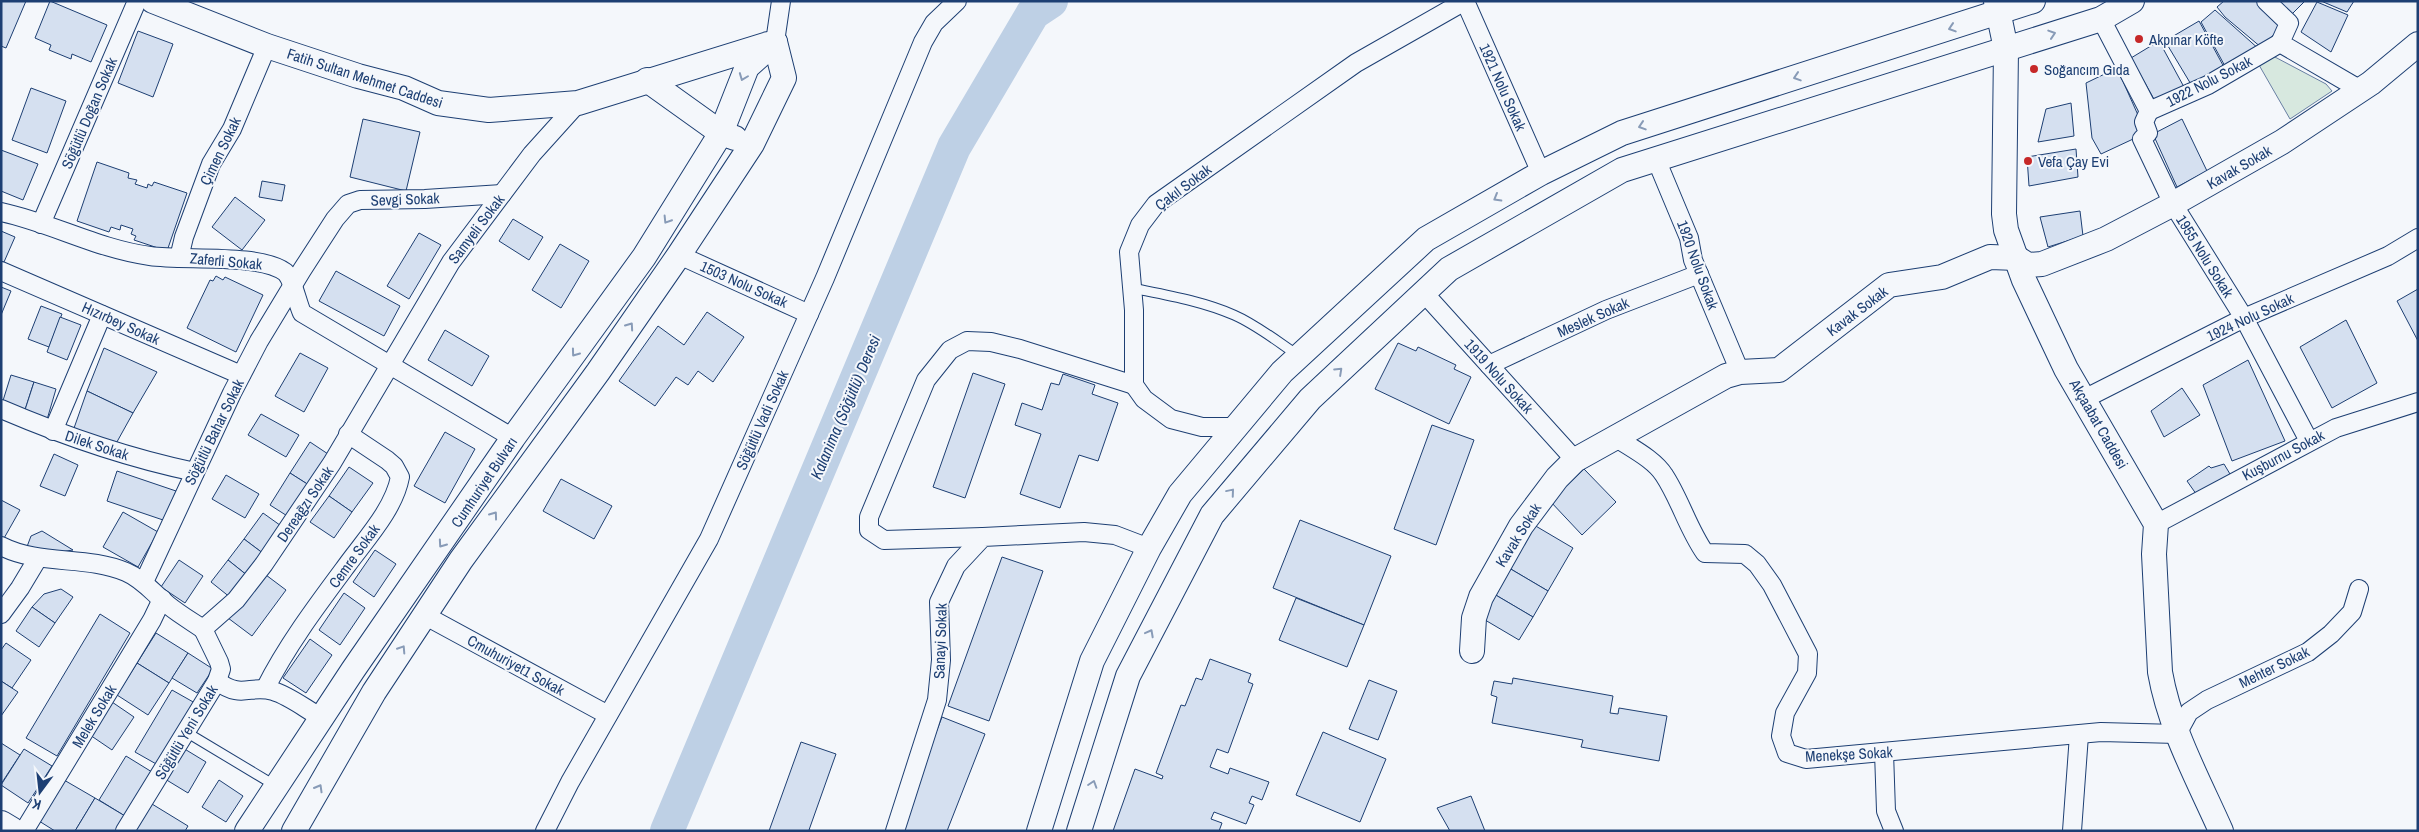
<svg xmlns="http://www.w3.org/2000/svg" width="2419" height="832" viewBox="0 0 2419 832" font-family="'Archivo Narrow',sans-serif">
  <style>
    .green { fill: #d7e8df; stroke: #687fa3 }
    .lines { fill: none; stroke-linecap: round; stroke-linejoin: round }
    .river { stroke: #bed0e5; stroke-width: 34 }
    .building { fill: #d5e0f0; stroke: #1d3f73 }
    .lane-casing { stroke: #1d3f73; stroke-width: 11 }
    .street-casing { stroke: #1d3f73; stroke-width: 20 }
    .secondary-casing { stroke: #1d3f73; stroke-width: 26 }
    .highway-casing { stroke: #1d3f73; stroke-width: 30 }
    .lane { stroke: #f4f7fb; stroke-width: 9 }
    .street { stroke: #f4f7fb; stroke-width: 18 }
    .secondary { stroke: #f4f7fb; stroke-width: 24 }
    .highway { stroke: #f4f7fb; stroke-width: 28 }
    .oneway { stroke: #889bb7 }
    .poi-dot { fill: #c62828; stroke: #f4f7fb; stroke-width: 2 }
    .labels { text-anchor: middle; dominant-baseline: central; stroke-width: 4; stroke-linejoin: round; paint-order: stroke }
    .poi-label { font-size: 15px; fill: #1d3f73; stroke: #f4f7fb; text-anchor: start }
    .street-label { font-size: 15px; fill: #1d3f73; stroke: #f4f7fb }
    .water-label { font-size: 16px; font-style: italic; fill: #1d3f73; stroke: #f4f7fb }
  </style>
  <rect width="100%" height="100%" fill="#f4f7fb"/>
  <path class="green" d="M2273 56 2326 84 2332 91 2290 119 2259 65Z"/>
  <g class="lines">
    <path class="river" d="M667 831 954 147 1033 13 1051 1"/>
  </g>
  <g class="building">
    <path d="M1 1H26L6 48 1 46Z"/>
    <path d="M50 1 107 25 91 62 72 54 71 59 49 50 51 45 35 38Z"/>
    <path d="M2224 1H2260L2284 23 2262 48 2225 17 2217 7Z"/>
    <path d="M2269 1H2305L2288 18Z"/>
    <path d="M2321 1H2354L2347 12Z"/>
    <path d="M2317 2 2348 15 2331 52 2301 32Z"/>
    <path d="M2215 10 2260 50 2226 68 2201 22Z"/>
    <path d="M2199 21 2225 69 2192 86 2165 41Z"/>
    <path d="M138 31 173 44 153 97 118 83Z"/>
    <path d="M2159 41 2184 87 2155 101 2131 58Z"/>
    <path d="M2117 68 2146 133 2101 154 2092 138 2086 83Z"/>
    <path d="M31 88 66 101 47 153 12 140Z"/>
    <path d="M2071 103 2074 136 2038 142 2046 109Z"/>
    <path d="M363 119 420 132 406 191 350 177Z"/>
    <path d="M2182 119 2207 171 2177 187 2153 134Z"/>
    <path d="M2076 149 2078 177 2029 186 2027 157Z"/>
    <path d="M1 150 38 164 23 200 1 191Z"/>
    <path d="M97 162 129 173 128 178 137 180 135 184 147 188 148 184 152 186 154 182 187 193 167 251 134 240 136 236 131 234 133 229 121 225 120 230 111 227 109 232 77 221Z"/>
    <path d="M262 181 285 185 282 201 259 197Z"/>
    <path d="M235 197 265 220 242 250 212 227Z"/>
    <path d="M2080 211 2083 236 2048 247 2040 217Z"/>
    <path d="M513 219 543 237 529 260 499 241Z"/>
    <path d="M1 231 15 237 4 262 1 261Z"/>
    <path d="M419 233 441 245 409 299 387 286Z"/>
    <path d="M560 244 589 261 561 308 532 290Z"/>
    <path d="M336 271 400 306 384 336 319 301Z"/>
    <path d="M216 276 223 280 225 277 263 295 236 352 187 328 210 280 213 281Z"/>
    <path d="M1 287 11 291 1 315Z"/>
    <path d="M2418 289V341L2397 301Z"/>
    <path d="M41 306 62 314 49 347 28 339Z"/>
    <path d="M707 312 744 337 713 382 698 371 688 385 676 377 655 406 619 381 658 326 684 345Z"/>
    <path d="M60 317 81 325 67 360 47 352Z"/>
    <path d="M2346 320 2377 383 2332 408 2300 347Z"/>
    <path d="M445 330 489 356 472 386 428 360Z"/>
    <path d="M1398 343 1416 351 1418 347 1456 365 1454 369 1471 377 1449 424 1375 389Z"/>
    <path d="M104 348 157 372 133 413 87 391Z"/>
    <path d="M300 353 328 368 304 412 275 396Z"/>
    <path d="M2248 360 2285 441 2232 461 2203 385Z"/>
    <path d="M973 373 1005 384 965 498 933 487Z"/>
    <path d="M1063 374 1095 385 1092 394 1118 403 1098 461 1079 455 1060 508 1020 494 1041 434 1015 425 1022 403 1042 410 1051 383 1059 385Z"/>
    <path d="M11 375 34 382 23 416 1 407Z"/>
    <path d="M34 382 56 389 46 423 23 416Z"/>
    <path d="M2182 388 2200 415 2164 437 2151 411Z"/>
    <path d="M87 391 133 413 113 449 73 431Z"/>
    <path d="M261 414 299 435 286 457 248 435Z"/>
    <path d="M1432 425 1474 440 1436 545 1394 529Z"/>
    <path d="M445 432 475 449 445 503 414 486Z"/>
    <path d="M310 442 331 456 312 487 290 473Z"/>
    <path d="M54 454 78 465 65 496 40 486Z"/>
    <path d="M2224 464 2233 479 2199 498 2187 481 2209 466 2211 468Z"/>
    <path d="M349 467 373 483 352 512 329 496Z"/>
    <path d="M1584 469 1616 502 1582 535 1550 501Z"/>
    <path d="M117 471 176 491 166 521 107 501Z"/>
    <path d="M290 473 312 487 292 519 270 505Z"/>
    <path d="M226 475 259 494 245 518 212 499Z"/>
    <path d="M561 479 612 506 594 539 543 511Z"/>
    <path d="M329 496 352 512 334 538 310 522Z"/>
    <path d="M1 500 20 510 3 540 1 539Z"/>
    <path d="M123 512 158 532 138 567 103 547Z"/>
    <path d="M263 513 284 528 264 554 244 539Z"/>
    <path d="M1300 520 1391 556 1364 625 1273 588Z"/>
    <path d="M1534 525 1573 548 1548 591 1509 568Z"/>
    <path d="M42 531 73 550 35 556 25 552 31 536Z"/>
    <path d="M244 539 264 554 248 576 228 560Z"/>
    <path d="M375 550 396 564 374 597 353 582Z"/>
    <path d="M1002 557 1043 571 989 721 948 706Z"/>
    <path d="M179 560 203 576 185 603 161 587Z"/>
    <path d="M228 560 248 576 231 598 211 582Z"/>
    <path d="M1509 568 1548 591 1533 617 1494 594Z"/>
    <path d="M262 572 286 590 252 636 228 618Z"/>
    <path d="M61 589 73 597 55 623 32 607 44 594Z"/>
    <path d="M344 593 365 608 340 645 319 630Z"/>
    <path d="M1494 594 1533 617 1519 640 1480 617Z"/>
    <path d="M1296 598 1364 625 1347 667 1279 640Z"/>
    <path d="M32 607 55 623 39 647 16 631Z"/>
    <path d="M100 614 130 633 57 756 26 738Z"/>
    <path d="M156 633 188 653 169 683 137 663Z"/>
    <path d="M310 639 332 655 306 693 283 678Z"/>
    <path d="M6 643 31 660 12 688 1 681V650Z"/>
    <path d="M188 653 213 669 197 693 172 678Z"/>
    <path d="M1210 659 1251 674 1248 682 1253 684 1228 753 1217 749 1210 767 1228 774 1230 768 1269 782 1262 800 1252 796 1249 803 1254 805 1246 824 1214 812 1211 819 1222 823 1219 831H1113L1135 769 1162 779 1163 776 1156 773 1181 705 1185 706 1196 678 1202 680Z"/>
    <path d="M137 663 169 683 148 715 117 695Z"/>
    <path d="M1513 678 1613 696 1610 713 1618 714 1619 708 1667 716 1659 761 1581 747 1583 740 1492 723 1497 697 1491 695 1494 681 1512 684Z"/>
    <path d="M1369 680 1397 691 1378 740 1349 729Z"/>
    <path d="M1 681 18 692 1 716Z"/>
    <path d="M172 690 195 703 158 765 135 752Z"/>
    <path d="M112 702 134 717 112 750 90 735Z"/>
    <path d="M942 717 985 734 947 831H898Z"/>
    <path d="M1323 732 1386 759 1360 822 1296 795Z"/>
    <path d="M801 742 836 754 809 830 813 831H769Z"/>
    <path d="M1 743 20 755 1 784Z"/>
    <path d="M183 748 206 762 188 793 165 779Z"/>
    <path d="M24 749 52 766 28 803 1 785Z"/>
    <path d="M126 756 152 772 125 816 99 800Z"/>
    <path d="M64 780 95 798 75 831H55L39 821Z"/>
    <path d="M219 780 243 796 226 822 202 807Z"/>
    <path d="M1471 796 1485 831H1450L1437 808Z"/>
    <path d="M95 798 125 816 116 831H75Z"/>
    <path d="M152 804 188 826 185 831H135Z"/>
  </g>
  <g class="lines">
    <defs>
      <g id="lane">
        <path d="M1132 288C1166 295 1202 301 1234 315 1257 325 1278 342 1299 356"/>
        <path d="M186 732 276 786"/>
      </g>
      <g id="street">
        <path d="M1465 1 1541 173"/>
        <path d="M2266 1 2289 23 2280 43 2359 89"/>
        <path d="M2101 19 2149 111 2208 85 2280 43"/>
        <path d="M775 42 781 1"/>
        <path d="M2149 111 2144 122 2148 133 2142 139 2173 204 2244 318 2309 441"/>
        <path d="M1656 159 1689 238 1693 260 1740 372"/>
        <path d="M1 212C52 223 98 249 150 256 183 261 259 253 285 272 293 279 297 302 302 313L513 438"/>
        <path d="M41 224 137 1"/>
        <path d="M679 255 809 314"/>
        <path d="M179 258 184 237 211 164 232 129 267 46"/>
        <path d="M1 271 241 375"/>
        <path d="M1424 293 1575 460"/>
        <path d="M1489 365 1606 310 1699 274"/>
        <path d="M2084 399 2244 318 2388 256 2418 238"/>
        <path d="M1 409C64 436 128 458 195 472"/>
        <path d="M1237 427H1202L1171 419 1144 399 1134 385V310L1129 252 1140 225 1156 204 1356 63 1465 1"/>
        <path d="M53 431 102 315"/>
        <path d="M1615 437C1631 448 1654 459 1664 475 1680 499 1688 529 1705 553L1745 554 1757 564 1772 585 1808 654 1807 673 1785 713 1781 736 1787 753 1806 759 2101 732 2177 734 2189 712 2207 700 2308 652 2331 634 2352 612 2359 589"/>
        <path d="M2156 524 2336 428 2418 402"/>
        <path d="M983 537 884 540 869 530V517L926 380 950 350 967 341 991 342 1020 349 1134 385"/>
        <path d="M1 546C40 566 86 555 126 572 143 579 154 594 168 605 179 614 191 621 203 629"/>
        <path d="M144 582 232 393 259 341 302 270 335 219 348 204 360 200 425 199 502 194"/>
        <path d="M1 614 20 588 38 558"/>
        <path d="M424 615 608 715"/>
        <path d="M203 629 236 600 264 564 332 463 451 262 532 154 578 103"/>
        <path d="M217 681C242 700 250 684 273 691 290 696 307 710 322 718"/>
        <path d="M265 689C287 645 318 604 347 565 366 539 394 509 400 477L394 466 387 460 348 434"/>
        <path d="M1884 752 1886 811 1894 831"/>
        <path d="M24 831 152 620 162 599"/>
        <path d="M125 831 217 681 221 669 219 662 203 629"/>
        <path d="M545 831 570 782 709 539 825 278 923 42 934 23 957 1"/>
        <path d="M895 831 937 700 941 660 939 602 956 566 983 537 1084 532 1115 535 1149 548"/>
        <path d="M2072 831 2079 735"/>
      </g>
      <g id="secondary">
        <path d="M153 1 267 46 358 76 404 88 438 103 489 110 578 103 768 44"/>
        <path d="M1996 1 2006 49 2004 214 2006 230 2024 280 2066 369 2156 524 2154 554 2160 672C2170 729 2198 779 2221 831"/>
        <path d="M647 80 721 133 735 138"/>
        <path d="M1472 651 1474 618 1481 597 1521 526 1557 478 1575 460 1726 376 1740 372 1779 370 1889 285 1942 277 1990 257 2017 258 2028 265 2042 264 2106 239 2173 204 2282 142 2371 83 2418 44"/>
        <path d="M247 831 353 670 513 438 644 257 721 133 747 67 775 42"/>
        <path d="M294 831 374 692 461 560 598 372 679 255 752 144 784 78 775 42"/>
        <path d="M1039 831 1092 661 1149 548 1180 494 1282 372 1426 239 1541 173 1622 133 2033 1"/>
        <path d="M1079 831 1128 676 1212 515 1310 399 1449 269 1622 170 2101 19 2132 1"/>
      </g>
      <path id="highway" d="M1 825 11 831"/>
    </defs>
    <use href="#lane" class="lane-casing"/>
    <use href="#street" class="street-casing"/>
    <use href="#secondary" class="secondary-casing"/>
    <use href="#highway" class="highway-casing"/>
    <use href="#lane" class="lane"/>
    <use href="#street" class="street"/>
    <use href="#secondary" class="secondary"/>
    <use href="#highway" class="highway"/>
  </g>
  <defs><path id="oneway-chevron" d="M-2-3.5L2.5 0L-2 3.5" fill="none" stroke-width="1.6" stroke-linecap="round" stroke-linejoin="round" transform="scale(1.25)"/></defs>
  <g class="oneway">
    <use href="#oneway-chevron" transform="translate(1952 28) rotate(162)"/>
    <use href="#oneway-chevron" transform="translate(2052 34) rotate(-18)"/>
    <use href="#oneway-chevron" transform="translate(743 77) rotate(111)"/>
    <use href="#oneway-chevron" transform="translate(1797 77) rotate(162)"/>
    <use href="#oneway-chevron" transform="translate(1642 126) rotate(162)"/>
    <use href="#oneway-chevron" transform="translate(1497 198) rotate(150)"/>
    <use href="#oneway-chevron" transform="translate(667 220) rotate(122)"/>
    <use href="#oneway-chevron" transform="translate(630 326) rotate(-55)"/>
    <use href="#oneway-chevron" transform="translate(575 353) rotate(126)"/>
    <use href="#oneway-chevron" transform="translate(1339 371) rotate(-43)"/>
    <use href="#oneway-chevron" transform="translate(1231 492) rotate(-50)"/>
    <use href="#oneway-chevron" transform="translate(494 515) rotate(-54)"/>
    <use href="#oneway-chevron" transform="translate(442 544) rotate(125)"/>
    <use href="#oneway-chevron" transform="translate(1150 633) rotate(-62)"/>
    <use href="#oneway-chevron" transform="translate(402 649) rotate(-57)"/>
    <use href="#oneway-chevron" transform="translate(1093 784) rotate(-72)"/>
    <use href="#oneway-chevron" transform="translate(319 788) rotate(-60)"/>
  </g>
  <g class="poi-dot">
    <circle cx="2139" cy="39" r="5"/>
    <circle cx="2034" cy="69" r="5"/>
    <circle cx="2028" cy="161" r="5"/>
  </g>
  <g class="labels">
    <g class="poi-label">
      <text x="2149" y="39">Akpınar Köfte</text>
      <text x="2044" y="69">Soğancım Gıda</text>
      <text x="2038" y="161">Vefa Çay Evi</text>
    </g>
    <g class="street-label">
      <text transform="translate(365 78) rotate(18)">Fatih Sultan Mehmet Caddesi</text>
      <text transform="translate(2209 81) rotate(-27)">1922 Nolu Sokak</text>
      <text transform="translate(1503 87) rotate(66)">1921 Nolu Sokak</text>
      <text transform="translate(89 113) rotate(-67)">Söğütlü Doğan Sokak</text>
      <text transform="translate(220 151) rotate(-64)">Çimen Sokak</text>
      <text transform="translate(2239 167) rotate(-30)">Kavak Sokak</text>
      <text transform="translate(1183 187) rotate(-37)">Çakıl Sokak</text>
      <text transform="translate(405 199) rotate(-2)">Sevgi Sokak</text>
      <text transform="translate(476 229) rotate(-53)">Samyeli Sokak</text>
      <text transform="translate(2205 256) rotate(58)">1955 Nolu Sokak</text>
      <text transform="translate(226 261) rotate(5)">Zaferli Sokak</text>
      <text transform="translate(1698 265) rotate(70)">1920 Nolu Sokak</text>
      <text transform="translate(744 284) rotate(24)">1503 Nolu Sokak</text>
      <text transform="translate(1857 311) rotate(-37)">Kavak Sokak</text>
      <text transform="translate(1593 317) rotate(-24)">Meslek Sokak</text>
      <text transform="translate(2250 317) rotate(-25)">1924 Nolu Sokak</text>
      <text transform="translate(121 323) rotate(24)">Hızırbey Sokak</text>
      <text transform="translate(1499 376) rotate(48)">1919 Nolu Sokak</text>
      <text transform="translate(762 420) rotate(-66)">Söğütlü Vadi Sokak</text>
      <text transform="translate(2099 424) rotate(60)">Akçaabat Caddesi</text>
      <text transform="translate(214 432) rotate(-64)">Söğütlü Bahar Sokak</text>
      <text transform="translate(97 445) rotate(18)">Dilek Sokak</text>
      <text transform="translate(2283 455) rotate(-28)">Kuşburnu Sokak</text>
      <text transform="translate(484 482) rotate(-56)">Cumhuriyet Bulvarı</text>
      <text transform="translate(305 504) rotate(-56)">Dereağzı Sokak</text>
      <text transform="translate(1518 535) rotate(-58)">Kavak Sokak</text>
      <text transform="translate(354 556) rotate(-54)">Cemre Sokak</text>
      <text transform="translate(940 641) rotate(-88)">Sanayi Sokak</text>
      <text transform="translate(516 665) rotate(29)">Cmuhuriyet1 Sokak</text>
      <text transform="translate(2274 667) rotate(-26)">Mehter Sokak</text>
      <text transform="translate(94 716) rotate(-59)">Melek Sokak</text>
      <text transform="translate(186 732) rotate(-59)">Söğütlü Yeni Sokak</text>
      <text transform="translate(1849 754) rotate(-3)">Menekşe Sokak</text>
    </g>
    <g class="water-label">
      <text transform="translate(845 407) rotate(-67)">Kalanima (Söğütlü) Deresi</text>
    </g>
  </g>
  <rect width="2419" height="832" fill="none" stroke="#1d3f73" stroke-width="5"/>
  <g transform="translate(40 792) rotate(195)" stroke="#f4f7fb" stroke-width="4" paint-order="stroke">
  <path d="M0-4L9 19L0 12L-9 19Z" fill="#1d3f73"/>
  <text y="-8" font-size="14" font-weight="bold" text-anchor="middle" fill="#1d3f73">K</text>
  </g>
</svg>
